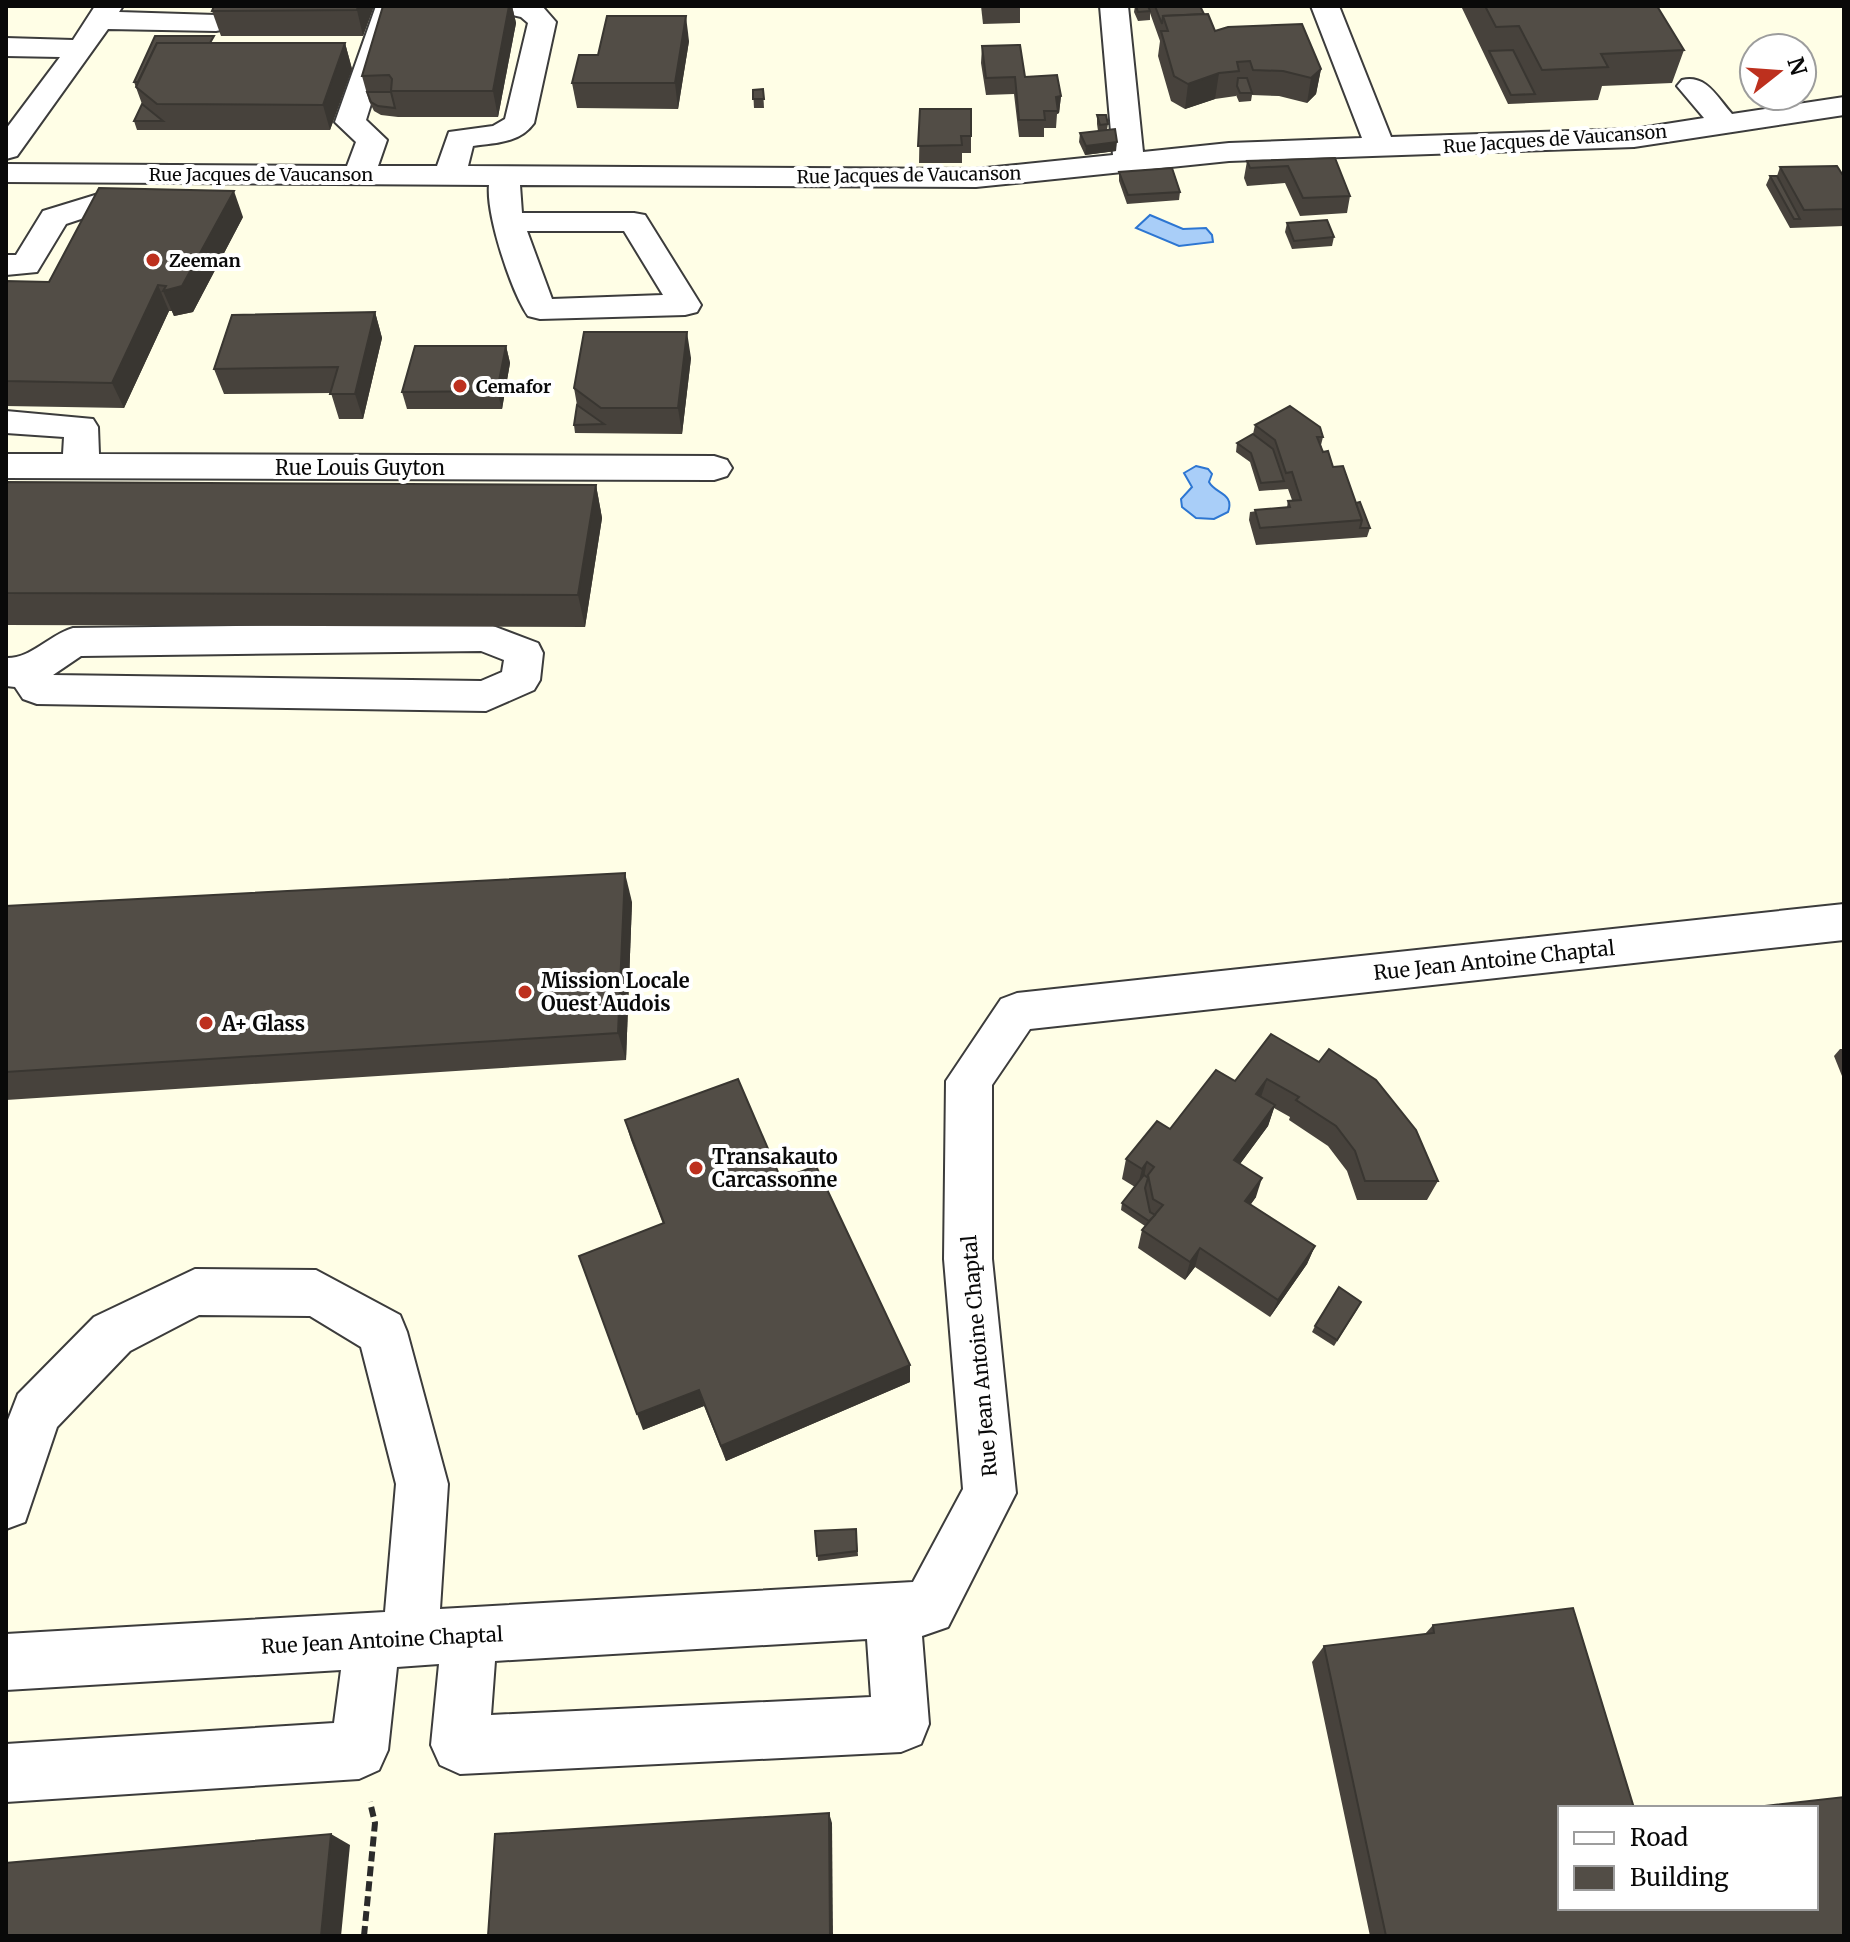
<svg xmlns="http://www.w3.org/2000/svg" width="1850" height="1942" viewBox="0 0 1850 1942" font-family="Merriweather,serif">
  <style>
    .water { fill: #a9cef8; stroke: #2d76d2; stroke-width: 2 }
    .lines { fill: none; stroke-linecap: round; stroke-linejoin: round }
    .minor-casing { stroke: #3c3c3c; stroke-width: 4 }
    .path { stroke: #2b2b2b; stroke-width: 6; stroke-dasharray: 10 5; stroke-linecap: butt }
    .minor { fill: #fff; fill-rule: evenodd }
    .wall { fill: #47423c }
    .shaded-wall { fill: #393631 }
    .building { fill: #524d46; stroke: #393631; stroke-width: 2 }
    .poi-dot { fill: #bd301e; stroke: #fff; stroke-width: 3 }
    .labels { text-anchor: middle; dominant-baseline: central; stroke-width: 8; stroke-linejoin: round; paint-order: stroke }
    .far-street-label { font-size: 18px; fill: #090909; stroke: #fff }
    .far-poi-label { font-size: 18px; font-weight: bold; fill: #090909; stroke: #fff; text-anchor: start }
    .street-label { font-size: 20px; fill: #090909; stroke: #fff }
    .poi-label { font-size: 20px; font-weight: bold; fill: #090909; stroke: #fff; text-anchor: start }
  </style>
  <rect width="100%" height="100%" fill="#fffee6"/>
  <g class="water">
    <path d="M1150 215 1183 229 1206 228 1212 235 1213 242 1179 246 1136 228Z"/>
    <path d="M1196 466 1208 469 1212 474 1209 482C1215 494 1235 493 1228 512L1214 519 1196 518 1182 507 1181 499 1192 487 1184 473Z"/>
  </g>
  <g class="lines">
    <defs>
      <g id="minor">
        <path d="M95 6H123L119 12 216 15 226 17 230 23 226 29 216 31 108 29 17 156 6 159V129L60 57 6 56V38L73 40Z"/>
        <path d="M376 6H412L398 17 366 120 387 140 378 166H437L449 132 493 126 505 119 528 23 521 17 499 12 495 6H542L556 22 534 123C520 143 495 143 473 146L468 166 976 169 1113 155 1100 6H1128L1143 152 1229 143 1362 138 1311 6H1339L1391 137 1634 129 1704 118 1677 86 1682 80C1706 74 1717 97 1732 114L1844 97V115L1634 147 1229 161 976 187 520 185 522 213H634L645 215 701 305 697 312 685 315 540 319 528 316C511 291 486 215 489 185L6 182V164L347 166 356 142 335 122ZM527 231H624L663 295 552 299Z"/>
        <path d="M105 192 158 195 163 202 158 209 108 210 66 224 37 272 6 275V255H16L43 211Z"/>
        <path d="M6 411 93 419 98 427 99 454 714 456 727 460 732 468 727 476 714 480 6 478V454H63L64 437 6 433Z"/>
        <path d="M485 623 538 643 543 653 540 680 534 690 486 711 37 704 23 699 15 687 6 686V658C31 659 49 635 73 628ZM481 651 504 660 502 672 481 681 53 675 81 656Z"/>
        <path d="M1844 904V940L1030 1029 992 1085V1259L1016 1493 948 1627 922 1636 929 1724 921 1744 901 1752 460 1774 440 1765 431 1745 439 1664 397 1667 388 1750 379 1770 359 1779 6 1802V1744L334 1723 341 1670 6 1690V1634L385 1612 396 1484 361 1347 310 1316 199 1315 130 1351 57 1427 25 1522 6 1529V1425L18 1394 94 1317 195 1269 316 1270 400 1315 407 1332 448 1484 440 1609 913 1582 963 1489 944 1259 946 1081 1001 999 1017 993ZM867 1639 871 1697 491 1715 495 1661Z"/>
      </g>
    </defs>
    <use href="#minor" class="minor-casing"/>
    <path class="path" d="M364 1936 375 1823 370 1802"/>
    <use href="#minor" class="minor"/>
  </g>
  <g class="wall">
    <path d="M214 6H374L363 36H221L212 11Z"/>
    <path d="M383 6H512L516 23 498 117H398L381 115 374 111 369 101 362 76Z"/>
    <path d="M981 6H1020V23L983 24Z"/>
    <path d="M1135 6H1148L1149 8V6H1200L1204 14 1215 31 1321 69 1316 94 1307 103 1279 96 1252 95 1251 101 1239 102 1236 95V96L1215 99 1185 109 1171 101 1158 56 1160 41 1150 13V20L1138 21 1134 12Z"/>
    <path d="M1461 6H1657L1684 50 1672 83 1602 86 1598 100 1508 104Z"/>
    <path d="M689 41 678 109 577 108 572 83 598 55Z"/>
    <path d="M216 43H345L352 69 330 130H137L134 121 142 104 134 82Z"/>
    <path d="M982 46 1025 77 1061 96 1059 113 1057 114 1056 128H1044V137H1019L1014 94 986 95 981 63Z"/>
    <path d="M763 89 764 108H754L753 90Z"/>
    <path d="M920 109 971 136V153H962V163H919Z"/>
    <path d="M1097 115 1108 124 1107 130 1116 151 1085 155 1079 142 1080 133 1098 131 1097 124Z"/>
    <path d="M1335 158 1350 196 1347 213 1300 216 1285 183 1247 186 1244 178 1247 161Z"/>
    <path d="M1780 167 1844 177V226L1790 228 1766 185 1770 176H1777Z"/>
    <path d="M1119 172 1180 192 1179 200 1127 204 1119 181Z"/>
    <path d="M243 217 193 312 174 316 172 311H169L124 408 6 406V281L49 282Z"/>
    <path d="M1287 223 1334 237 1332 246 1292 249 1285 232Z"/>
    <path d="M375 312 382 338 363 419H339L331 393 224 394 214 369Z"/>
    <path d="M506 346 510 363 502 409H407L402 392Z"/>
    <path d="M691 358 682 434 575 433 574 425 577 405 574 388Z"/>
    <path d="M1255 425 1323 437 1321 445 1323 452 1356 503 1370 528 1367 537 1256 545 1249 520 1250 512 1287 507 1288 501 1292 500 1288 489 1259 491 1250 462 1236 452 1237 443 1253 434Z"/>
    <path d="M6 482 596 485 602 518 585 627 6 625Z"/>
    <path d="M632 902 626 1060 6 1100V906Z"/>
    <path d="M1271 1034 1438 1181 1427 1200H1357L1347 1171 1328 1146 1289 1120 1290 1117 1274 1108 1268 1126 1240 1164 1256 1197 1250 1205 1315 1246 1307 1264 1270 1317 1195 1267 1185 1280 1138 1248 1142 1230 1145 1226 1121 1210 1122 1203 1135 1187 1122 1179 1126 1159 1170 1129 1235 1081Z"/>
    <path d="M1840 1049H1844V1081L1834 1056Z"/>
    <path d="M625 1120 781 1179 910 1365V1382L726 1461 704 1406 643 1430 663 1224 631 1140Z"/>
    <path d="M1358 1308 1334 1346 1312 1332 1315 1326Z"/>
    <path d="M856 1529 858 1556 818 1561 815 1531Z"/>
    <path d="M1433 1625 1560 1808 1844 1936H1370L1312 1662 1324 1646 1425 1634Z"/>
  </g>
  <g class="shaded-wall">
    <path d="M358 6H374L363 36 357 10Z"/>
    <path d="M509 6H512L516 23 498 117 493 91Z"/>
    <path d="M686 16 689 41 678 109 675 83Z"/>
    <path d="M345 43 352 69 330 130 323 105Z"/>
    <path d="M1321 69 1316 94 1307 103 1311 78Z"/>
    <path d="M1219 73 1215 99 1185 109 1188 84Z"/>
    <path d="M1061 96 1059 113 1057 114 1056 97Z"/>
    <path d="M1117 142 1116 151 1085 155 1086 146Z"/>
    <path d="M234 191 243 217 193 312 174 316 163 291Z"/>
    <path d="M158 285 169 311 124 408 112 383Z"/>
    <path d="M375 312 382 338 363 419 355 394Z"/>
    <path d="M687 332 691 358 682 434 678 408Z"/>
    <path d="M506 346 510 363 502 409 497 391Z"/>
    <path d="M596 485 602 518 585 627 578 595Z"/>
    <path d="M625 873 632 902 626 1060 618 1033Z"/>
    <path d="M1267 1079 1260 1100 1256 1094Z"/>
    <path d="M1275 1105 1268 1126 1228 1180 1234 1160Z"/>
    <path d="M1147 1162 1143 1182 1137 1189 1142 1169Z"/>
    <path d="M1262 1178 1256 1197 1239 1221 1245 1201Z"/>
    <path d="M1315 1246 1307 1264 1270 1317 1278 1300Z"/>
    <path d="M1200 1248 1195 1267 1185 1280 1190 1262Z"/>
    <path d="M910 1365V1382L726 1461 721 1446Z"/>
    <path d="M699 1390 704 1406 643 1430 637 1414Z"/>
    <path d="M829 1813 832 1823 833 1936H830Z"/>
    <path d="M331 1834 350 1845 341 1936H321Z"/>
  </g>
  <g class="building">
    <path d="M214 6H358L357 10 212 11Z"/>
    <path d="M383 6H509L493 91H391L392 79 389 75 362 76Z"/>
    <path d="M1136 6H1148L1150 11 1138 12Z"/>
    <path d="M1155 6H1200L1204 14 1163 16 1162 24Z"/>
    <path d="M1485 6H1657L1684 50 1601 54 1608 67 1542 70 1519 26 1496 27Z"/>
    <path d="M1208 14 1215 31 1228 27 1302 24 1321 69 1311 78 1283 71 1253 70 1250 61 1237 62 1239 71 1219 73 1188 84 1174 76 1161 31H1168L1163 16Z"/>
    <path d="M607 16H686L675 83H572L579 55H598Z"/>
    <path d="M155 36H214L210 43H157L138 82H134Z"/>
    <path d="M157 43H345L323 105 157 104 136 87Z"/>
    <path d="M1020 45 1025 77 1057 75 1061 96 1056 97 1058 111H1044L1045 120H1019L1015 77 986 78 982 46Z"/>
    <path d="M1513 50 1535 94 1511 95 1489 51Z"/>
    <path d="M1238 78H1247L1252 93H1240L1237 86Z"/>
    <path d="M763 89 764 99H753V90Z"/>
    <path d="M367 92H391L395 108 378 106 371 102Z"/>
    <path d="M142 104 163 121H134Z"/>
    <path d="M920 109H971V136H961L962 145 918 146Z"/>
    <path d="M1097 115H1106L1108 124 1100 125Z"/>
    <path d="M1115 129 1117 142 1086 146 1080 133Z"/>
    <path d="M1335 158 1350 196 1303 198 1288 166 1250 168 1247 161Z"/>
    <path d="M1837 166 1844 177V209L1804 210 1780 167Z"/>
    <path d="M1172 168 1180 192 1128 195 1119 172Z"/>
    <path d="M1770 176H1777L1800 219H1794Z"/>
    <path d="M99 188 234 191 182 286 163 291 166 286 158 285 112 383 6 381V281L49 282Z"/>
    <path d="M1327 220 1334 237 1294 241 1287 223Z"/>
    <path d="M375 312 355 394H330L338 367 214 369 232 315Z"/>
    <path d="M584 332H687L678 408H601L574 388Z"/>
    <path d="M415 346H506L497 391 402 392Z"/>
    <path d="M577 405 604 424 574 425Z"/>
    <path d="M1290 406 1320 427 1323 437H1317L1323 452 1328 451 1333 467 1343 466 1362 520 1260 528 1255 510 1290 507 1288 501 1301 500 1292 472 1286 473 1275 440 1255 425Z"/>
    <path d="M1253 434 1273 449 1284 481 1261 483 1251 453 1237 443Z"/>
    <path d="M6 482 596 485 578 595 6 593Z"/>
    <path d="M1360 502 1370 528H1360L1362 520 1356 503Z"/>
    <path d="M625 873 618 1033 6 1072V906Z"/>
    <path d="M1271 1034 1319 1062 1329 1049 1376 1080 1416 1130 1438 1181H1365L1355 1151 1336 1126 1296 1100 1299 1097 1267 1079 1256 1094 1275 1105 1234 1160 1262 1178 1245 1201 1315 1246 1278 1300 1200 1248 1190 1262 1142 1230 1163 1205 1153 1199 1148 1175 1154 1167 1147 1162 1142 1169 1126 1159 1157 1121 1170 1129 1216 1070 1235 1081Z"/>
    <path d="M738 1079 781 1179 816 1166 910 1365 721 1446 699 1390 637 1414 579 1256 664 1223 625 1120Z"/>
    <path d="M1144 1175 1148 1178 1145 1188 1150 1212 1155 1215 1149 1221 1122 1203Z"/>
    <path d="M1339 1287 1361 1302 1337 1340 1315 1326Z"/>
    <path d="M856 1529 857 1551 817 1556 815 1531Z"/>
    <path d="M1573 1608 1634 1808H1560V1908H1816V1808H1747L1844 1797V1936H1386L1324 1646 1434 1633 1433 1625Z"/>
    <path d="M829 1813 830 1936H488L495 1834Z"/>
    <path d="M331 1834 321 1936H6V1863Z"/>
  </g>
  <g class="poi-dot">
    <circle cx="153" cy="260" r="8"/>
    <circle cx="460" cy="386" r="8"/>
    <circle cx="525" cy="992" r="8"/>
    <circle cx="206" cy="1023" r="8"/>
    <circle cx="696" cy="1168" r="8"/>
  </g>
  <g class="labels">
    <g class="far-street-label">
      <text transform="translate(1555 139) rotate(-4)">Rue Jacques de Vaucanson</text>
      <text x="261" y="174">Rue Jacques de Vaucanson</text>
      <text transform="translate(909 175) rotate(-1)">Rue Jacques de Vaucanson</text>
    </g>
    <g class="far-poi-label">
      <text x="169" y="260">Zeeman</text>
      <text x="476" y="386">Cemafor</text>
    </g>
    <g class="street-label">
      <text x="360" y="467">Rue Louis Guyton</text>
      <text transform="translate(1494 960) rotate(-6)">Rue Jean Antoine Chaptal</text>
      <text transform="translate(979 1356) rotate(-95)">Rue Jean Antoine Chaptal</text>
      <text transform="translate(382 1640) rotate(-3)">Rue Jean Antoine Chaptal</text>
    </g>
    <g class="poi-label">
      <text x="541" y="980">Mission Locale<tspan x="541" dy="23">Ouest Audois</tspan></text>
      <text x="222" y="1023">A+ Glass</text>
      <text x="712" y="1156">Transakauto<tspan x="712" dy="23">Carcassonne</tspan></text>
    </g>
  </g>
  <rect width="1850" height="1942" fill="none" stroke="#090909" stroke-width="16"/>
  <rect x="1558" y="1806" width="260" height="104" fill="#ffffff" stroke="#9d9d9d" stroke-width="2"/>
  <rect x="1574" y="1832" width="40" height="12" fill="#ffffff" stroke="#9d9d9d" stroke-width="2"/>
  <text x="1630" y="1846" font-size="24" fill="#090909">Road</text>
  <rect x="1574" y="1866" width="40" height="24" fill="#524d46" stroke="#9d9d9d" stroke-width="2"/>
  <text x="1630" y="1886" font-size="24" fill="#090909">Building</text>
  <g transform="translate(1778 72) rotate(73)"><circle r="38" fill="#ffffff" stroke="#9d9d9d" stroke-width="2"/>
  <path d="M0-6L14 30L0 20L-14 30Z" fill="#bd301e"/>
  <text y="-12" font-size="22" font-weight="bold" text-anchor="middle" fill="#090909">N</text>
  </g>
</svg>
